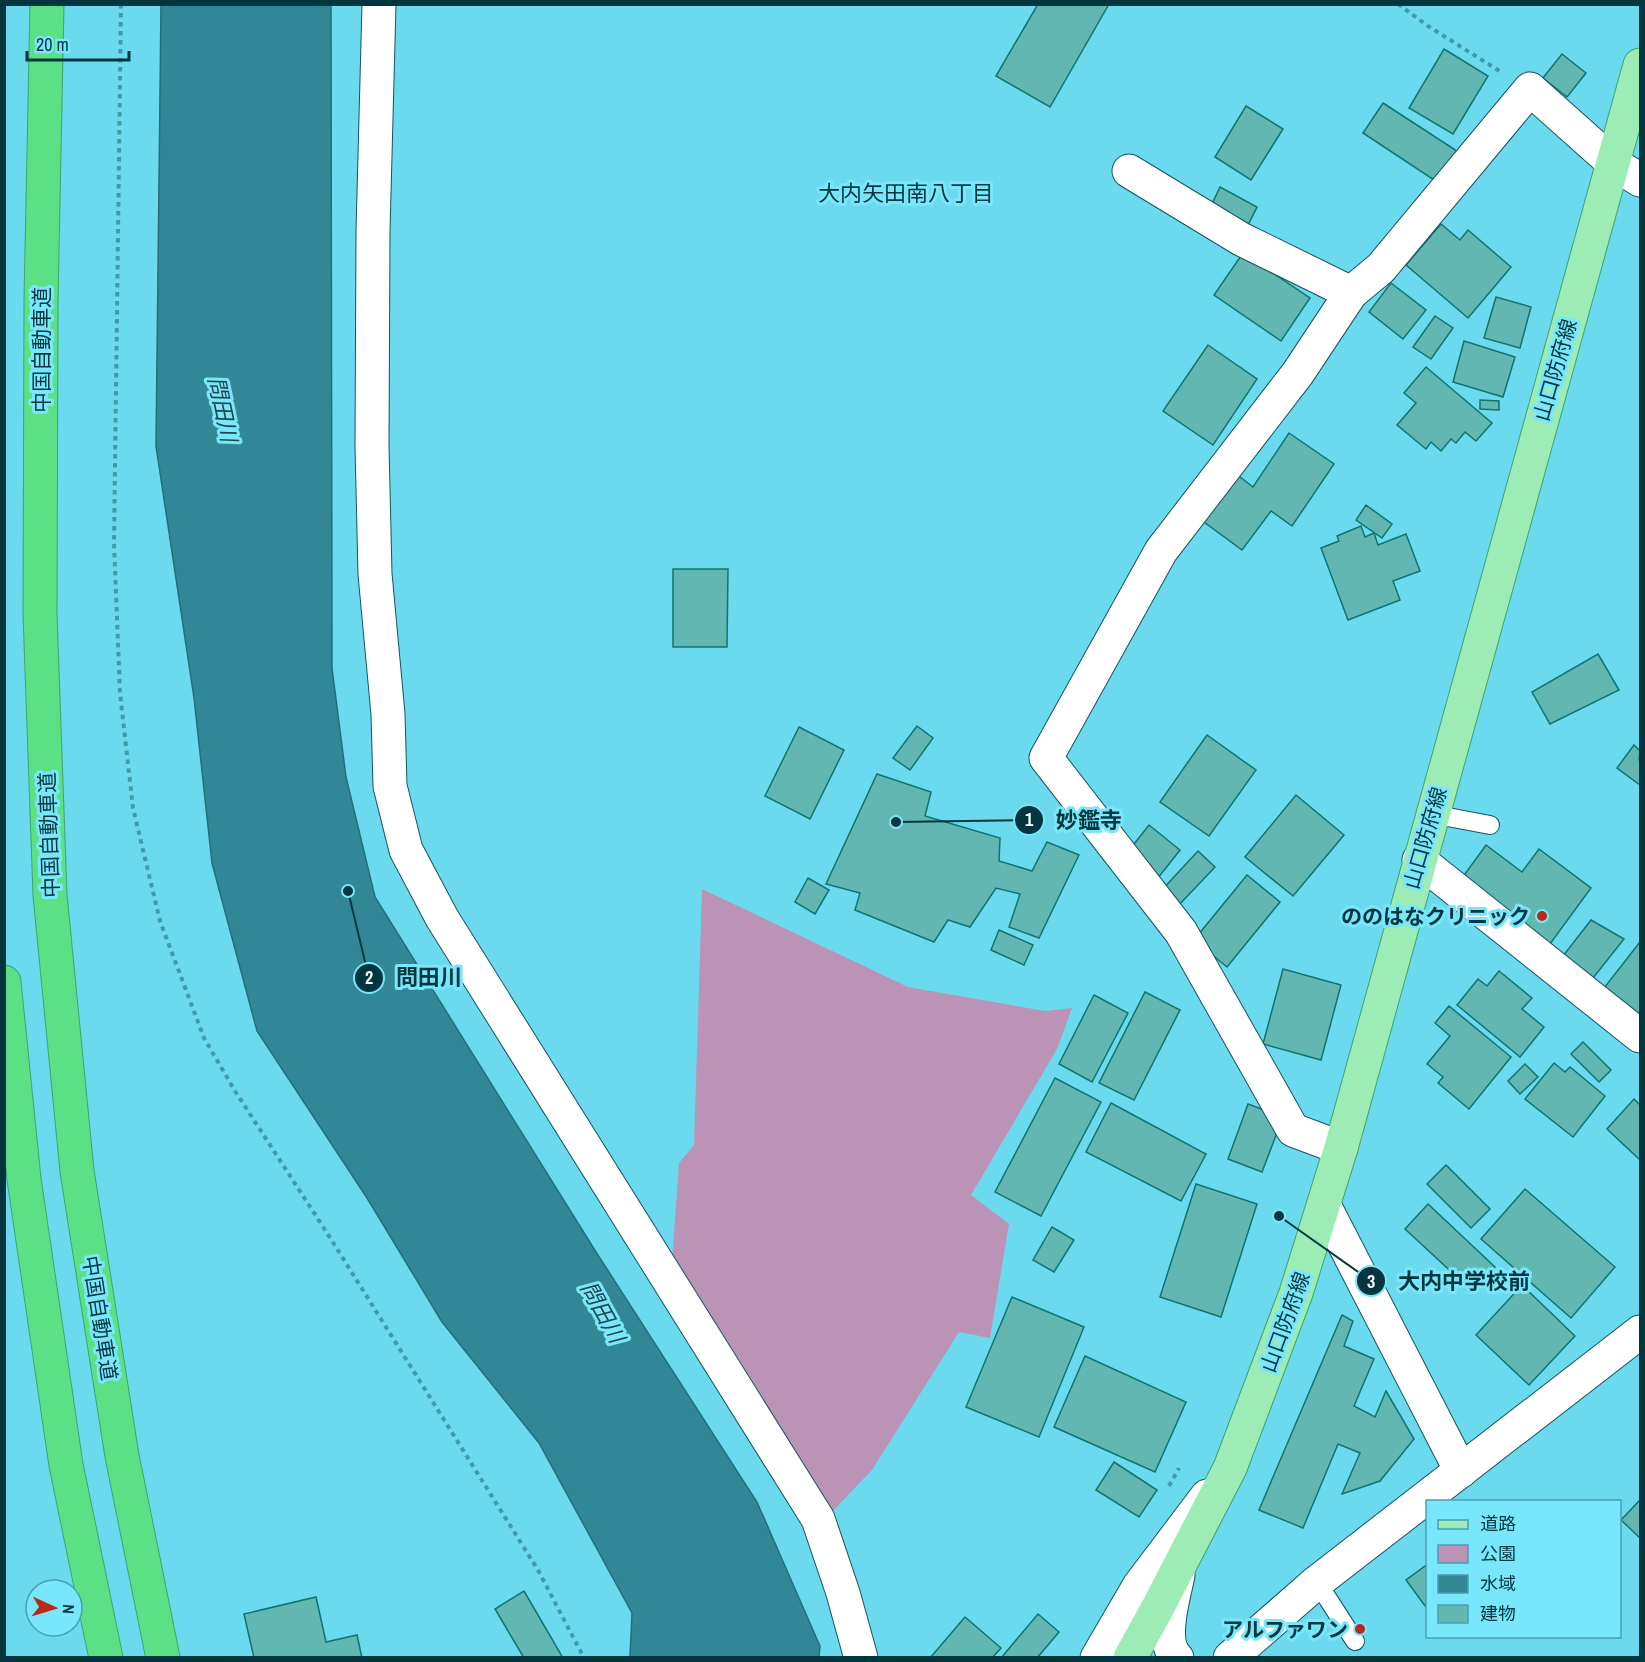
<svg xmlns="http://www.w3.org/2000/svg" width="1645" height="1662" viewBox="0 0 1645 1662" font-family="'Archivo Narrow','Noto Sans JP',sans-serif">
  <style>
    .green { fill: #bb93b6 }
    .water { fill: #328796; stroke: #236f7c; stroke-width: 1.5 }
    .building { fill: #62b7b2; stroke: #107471; stroke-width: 1.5 }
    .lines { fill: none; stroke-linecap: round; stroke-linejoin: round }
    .service-casing { stroke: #16545e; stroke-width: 20 }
    .minor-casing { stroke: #16545e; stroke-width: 35 }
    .tertiary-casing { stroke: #16545e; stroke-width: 35 }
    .primary-casing { stroke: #3ca46d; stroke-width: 35 }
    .motorway-casing { stroke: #3ca46d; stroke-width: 35 }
    .path { stroke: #429aa9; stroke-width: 4; stroke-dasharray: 4.5 4.5; stroke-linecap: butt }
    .service { stroke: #fff; stroke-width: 18 }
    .minor { stroke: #fff; stroke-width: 33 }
    .tertiary { stroke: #fff; stroke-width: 33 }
    .primary { stroke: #9decb6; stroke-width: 33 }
    .motorway { stroke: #5ce086; stroke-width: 33 }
    .poi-dot { fill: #b72a18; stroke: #79e7fb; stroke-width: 2 }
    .labels { text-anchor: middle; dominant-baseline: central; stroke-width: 6; stroke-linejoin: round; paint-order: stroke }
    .street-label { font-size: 21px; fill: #01363e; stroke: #79e7fb }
    .poi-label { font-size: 21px; font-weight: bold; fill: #01363e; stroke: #79e7fb; text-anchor: end }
    .neighbourhood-label { font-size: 22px; fill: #01363e; stroke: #79e7fb }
    .water-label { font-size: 22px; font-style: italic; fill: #1e454c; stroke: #79e7fb }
    .leader { fill: none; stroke: #01363e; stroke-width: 2 }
    .callout-dot { fill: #01363e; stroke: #79e7fb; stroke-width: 2 }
    .mark-label { font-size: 18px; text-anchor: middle; font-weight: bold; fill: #fff }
    .callout-label { font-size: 22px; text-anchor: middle; font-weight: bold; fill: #01363e; stroke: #79e7fb; stroke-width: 6; stroke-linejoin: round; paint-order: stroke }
  </style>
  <rect width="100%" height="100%" fill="#6bdaee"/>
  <path class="green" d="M702 889 908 987 1045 1011 1072 1008 1057 1049 971 1195 1009 1224 990 1338 959 1332 872 1470 828 1516 672 1261 679 1163 694 1145Z"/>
  <path class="water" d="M161 5H331L332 668 346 777 375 897 596 1252 757 1502 820 1646 819 1657H630L632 1613 539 1443 442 1322 367 1198 257 1031 212 863 194 698 156 446Z"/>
  <g class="building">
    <path d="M1038 4H1109L1050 107 996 76Z"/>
    <path d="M1444 49 1488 76 1453 134 1409 108Z"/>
    <path d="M1562 54 1586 73 1567 97 1543 78Z"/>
    <path d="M1383 103 1460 153 1440 184 1363 133Z"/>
    <path d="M1246 106 1283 129 1251 180 1215 157Z"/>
    <path d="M1220 187 1257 207 1248 225 1211 206Z"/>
    <path d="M1441 224 1460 240 1468 230 1511 267 1468 318 1406 265Z"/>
    <path d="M1243 253 1310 298 1281 341 1214 295Z"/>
    <path d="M1391 283 1426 310 1403 339 1369 312Z"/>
    <path d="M1496 297 1531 307 1520 348 1484 338Z"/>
    <path d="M1435 316 1453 328 1431 359 1413 347Z"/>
    <path d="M1464 341 1515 357 1503 397 1453 382Z"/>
    <path d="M1208 345 1257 379 1213 445 1163 411Z"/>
    <path d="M1426 367 1492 423 1476 441 1465 432 1456 443 1451 439 1441 451 1431 442 1426 449 1397 425 1416 403 1404 393Z"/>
    <path d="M1480 400 1499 401V410L1480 409Z"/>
    <path d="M1289 433 1334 464 1292 526 1271 511 1242 550 1200 519 1235 473 1253 487Z"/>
    <path d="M1366 505 1392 524 1382 538 1356 520Z"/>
    <path d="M1361 526 1365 537 1374 533 1378 545 1406 534 1420 571 1393 581 1400 600 1348 620 1321 548 1339 541 1337 536Z"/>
    <path d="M673 569H728L727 647H673Z"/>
    <path d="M1598 654 1619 690 1550 724 1532 692Z"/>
    <path d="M917 726 933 738 910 770 893 758Z"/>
    <path d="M799 727 844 750 810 819 765 796Z"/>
    <path d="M1207 735 1256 770 1209 836 1160 802Z"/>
    <path d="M1634 745 1640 751 1639 760 1640 761V785L1617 768Z"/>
    <path d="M877 774 931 792 925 816 1000 838 999 861 1032 871 1047 842 1079 855 1039 938 1009 927 1020 894 996 888 970 927 948 920 934 942 855 910 860 893 826 884Z"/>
    <path d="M1296 795 1344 835 1293 896 1245 857Z"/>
    <path d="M1149 825 1180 850 1158 878 1127 853Z"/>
    <path d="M1486 845 1522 872 1539 849 1591 888 1550 944 1462 878Z"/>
    <path d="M1198 851 1215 867 1178 906 1161 891Z"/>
    <path d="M1247 875 1280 902 1227 967 1194 940Z"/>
    <path d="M808 878 829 890 815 914 795 902Z"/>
    <path d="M1591 920 1624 939 1593 978 1563 956Z"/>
    <path d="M999 930 1033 945 1024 965 991 950Z"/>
    <path d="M1640 942V1015L1604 988Z"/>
    <path d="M1283 969 1341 985 1321 1060 1263 1044Z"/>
    <path d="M1499 971 1532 998 1522 1009 1544 1027 1520 1057 1457 1005 1478 979 1487 986Z"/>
    <path d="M1145 992 1180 1010 1134 1100 1099 1083Z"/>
    <path d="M1094 995 1128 1013 1092 1082 1059 1064Z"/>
    <path d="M1449 1006 1511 1057 1469 1109 1438 1083 1443 1077 1427 1064 1450 1036 1435 1023Z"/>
    <path d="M1583 1042 1611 1070 1599 1082 1571 1054Z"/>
    <path d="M1554 1063 1565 1072 1570 1067 1605 1096 1573 1137 1525 1099Z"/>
    <path d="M1525 1064 1538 1077 1520 1094 1508 1081Z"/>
    <path d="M1055 1078 1101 1102 1041 1216 995 1192Z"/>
    <path d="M1634 1099 1640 1105V1160L1607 1129Z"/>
    <path d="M1111 1103 1206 1154 1181 1201 1086 1152Z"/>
    <path d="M1248 1104 1283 1117 1262 1172 1228 1159Z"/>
    <path d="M1446 1165 1490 1209 1471 1228 1427 1184Z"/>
    <path d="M1196 1184 1257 1204 1221 1317 1160 1297Z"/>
    <path d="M1525 1189 1615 1267 1571 1318 1481 1239Z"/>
    <path d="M1428 1204 1495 1267 1472 1291 1405 1229Z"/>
    <path d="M1052 1227 1074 1240 1054 1272 1033 1260Z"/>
    <path d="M1522 1285 1575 1336 1529 1385 1476 1335Z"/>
    <path d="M1012 1297 1084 1327 1039 1437 966 1407Z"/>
    <path d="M1342 1315 1353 1321 1344 1346 1374 1359 1354 1406 1375 1417 1386 1391 1414 1439 1380 1481 1342 1494 1360 1453 1338 1444 1303 1528 1259 1510Z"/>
    <path d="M1085 1356 1186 1402 1155 1472 1054 1427Z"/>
    <path d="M1114 1462 1157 1490 1139 1517 1096 1490Z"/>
    <path d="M1640 1500V1538L1621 1520Z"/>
    <path d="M1428 1564V1610L1406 1580Z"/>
    <path d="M524 1591 563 1658H524L495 1609Z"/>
    <path d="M316 1597 326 1642 357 1635 362 1658H254L244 1614Z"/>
    <path d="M1038 1614 1059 1632 1037 1658H1001Z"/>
    <path d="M965 1617 1001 1648 992 1658H930Z"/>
  </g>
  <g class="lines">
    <defs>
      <g id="service">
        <path d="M1432 814 1490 825"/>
        <path d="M1317 1582 1355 1641"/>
      </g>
      <g id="minor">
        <path d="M379 4 373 231 372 446 375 574 388 714 390 786 406 850 442 918 818 1519 843 1593 861 1658"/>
        <path d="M1129 171 1241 239 1351 293 1381 268 1530 89 1613 163 1640 180"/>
        <path d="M1419 860 1640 1036"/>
        <path d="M1341 1148 1293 1130 1181 932 1046 758 1161 551 1298 373 1351 293"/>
        <path d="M1324 1205 1461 1471"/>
        <path d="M1177 1658C1159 1641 1174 1597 1178 1575"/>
        <path d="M1230 1658 1317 1582 1640 1332"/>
      </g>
      <path id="tertiary" d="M1097 1658 1139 1586 1207 1496"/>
      <path id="primary" d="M1130 1658 1157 1609 1230 1468 1296 1293 1341 1148 1640 65"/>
      <g id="motorway">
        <path d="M47 4 41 301 40 614 50 895 77 1171 122 1456 163 1658"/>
        <path d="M4 982 24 1179 66 1465 106 1658"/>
      </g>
    </defs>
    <use href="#service" class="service-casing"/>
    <use href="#minor" class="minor-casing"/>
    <use href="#tertiary" class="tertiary-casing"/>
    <use href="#primary" class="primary-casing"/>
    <use href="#motorway" class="motorway-casing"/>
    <g class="path">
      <path d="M121 4 114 543 120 693 133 808 160 921 204 1038 235 1091 329 1236 538 1570 584 1658"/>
      <path d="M1398 4 1428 26 1501 72"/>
      <path d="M1169 1486 1179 1468"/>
    </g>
    <use href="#service" class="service"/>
    <use href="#minor" class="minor"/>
    <use href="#tertiary" class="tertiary"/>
    <use href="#primary" class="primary"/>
    <use href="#motorway" class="motorway"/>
  </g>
  <g class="poi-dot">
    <circle cx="1542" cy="916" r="6"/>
    <circle cx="1360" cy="1629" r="6"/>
  </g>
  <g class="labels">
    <g class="street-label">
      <text transform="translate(41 350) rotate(-90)">中国自動車道</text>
      <text transform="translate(1555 370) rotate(-74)">山口防府線</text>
      <text transform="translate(49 835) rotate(-92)">中国自動車道</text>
      <text transform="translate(1425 838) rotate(-74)">山口防府線</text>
      <text transform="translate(100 1318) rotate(81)">中国自動車道</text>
      <text transform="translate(1285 1322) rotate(-70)">山口防府線</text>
    </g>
    <g class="poi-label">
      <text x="1530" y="916">ののはなクリニック</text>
      <text x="1348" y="1629">アルファワン</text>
    </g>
    <g class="neighbourhood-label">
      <text x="906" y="193">大内矢田南八丁目</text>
    </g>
    <g class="water-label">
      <text transform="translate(223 409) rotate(78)">問田川</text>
      <text transform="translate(603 1312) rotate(61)">問田川</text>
    </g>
  </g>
  <path class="leader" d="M896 822L1029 820M348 891L369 978M1279 1216L1371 1281"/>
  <g class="callout-dot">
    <circle cx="896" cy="822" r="6"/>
    <circle cx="348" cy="891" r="6"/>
    <circle cx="1279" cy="1216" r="6"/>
    <circle cx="1029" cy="820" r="15"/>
    <circle cx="369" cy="978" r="15"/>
    <circle cx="1371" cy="1281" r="15"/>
  </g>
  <g class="mark-label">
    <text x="1029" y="826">1</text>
    <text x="369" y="984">2</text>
    <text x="1371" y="1288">3</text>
  </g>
  <g class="callout-label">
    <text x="1089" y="828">妙鑑寺</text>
    <text x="429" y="985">問田川</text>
    <text x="1464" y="1289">大内中学校前</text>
  </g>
  <rect width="1645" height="1662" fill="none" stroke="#01363e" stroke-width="12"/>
  <rect x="1426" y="1500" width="195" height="138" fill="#79e7fb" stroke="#49a0af" stroke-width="1.5"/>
  <rect x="1438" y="1520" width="30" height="9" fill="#9decb6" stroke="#49a0af" stroke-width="1.5"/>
  <text x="1480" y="1530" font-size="18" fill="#01363e">道路</text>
  <rect x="1438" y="1545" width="30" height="18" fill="#bb93b6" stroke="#49a0af" stroke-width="1.5"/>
  <text x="1480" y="1560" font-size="18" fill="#01363e">公園</text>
  <rect x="1438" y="1575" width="30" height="18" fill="#328796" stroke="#49a0af" stroke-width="1.5"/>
  <text x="1480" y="1590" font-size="18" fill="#01363e">水域</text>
  <rect x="1438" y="1605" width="30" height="18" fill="#62b7b2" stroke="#49a0af" stroke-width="1.5"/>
  <text x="1480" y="1620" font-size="18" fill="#01363e">建物</text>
  <g transform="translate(54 1608) rotate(94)"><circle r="28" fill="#79e7fb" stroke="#49a0af" stroke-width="1.5"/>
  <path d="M0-4.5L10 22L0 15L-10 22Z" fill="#b72a18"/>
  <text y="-9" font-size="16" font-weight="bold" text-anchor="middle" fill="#01363e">N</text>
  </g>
  <path d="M27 51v9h102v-9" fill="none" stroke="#01363e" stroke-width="3"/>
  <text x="36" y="51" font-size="18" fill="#01363e" stroke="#79e7fb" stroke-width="4.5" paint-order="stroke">20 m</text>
</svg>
